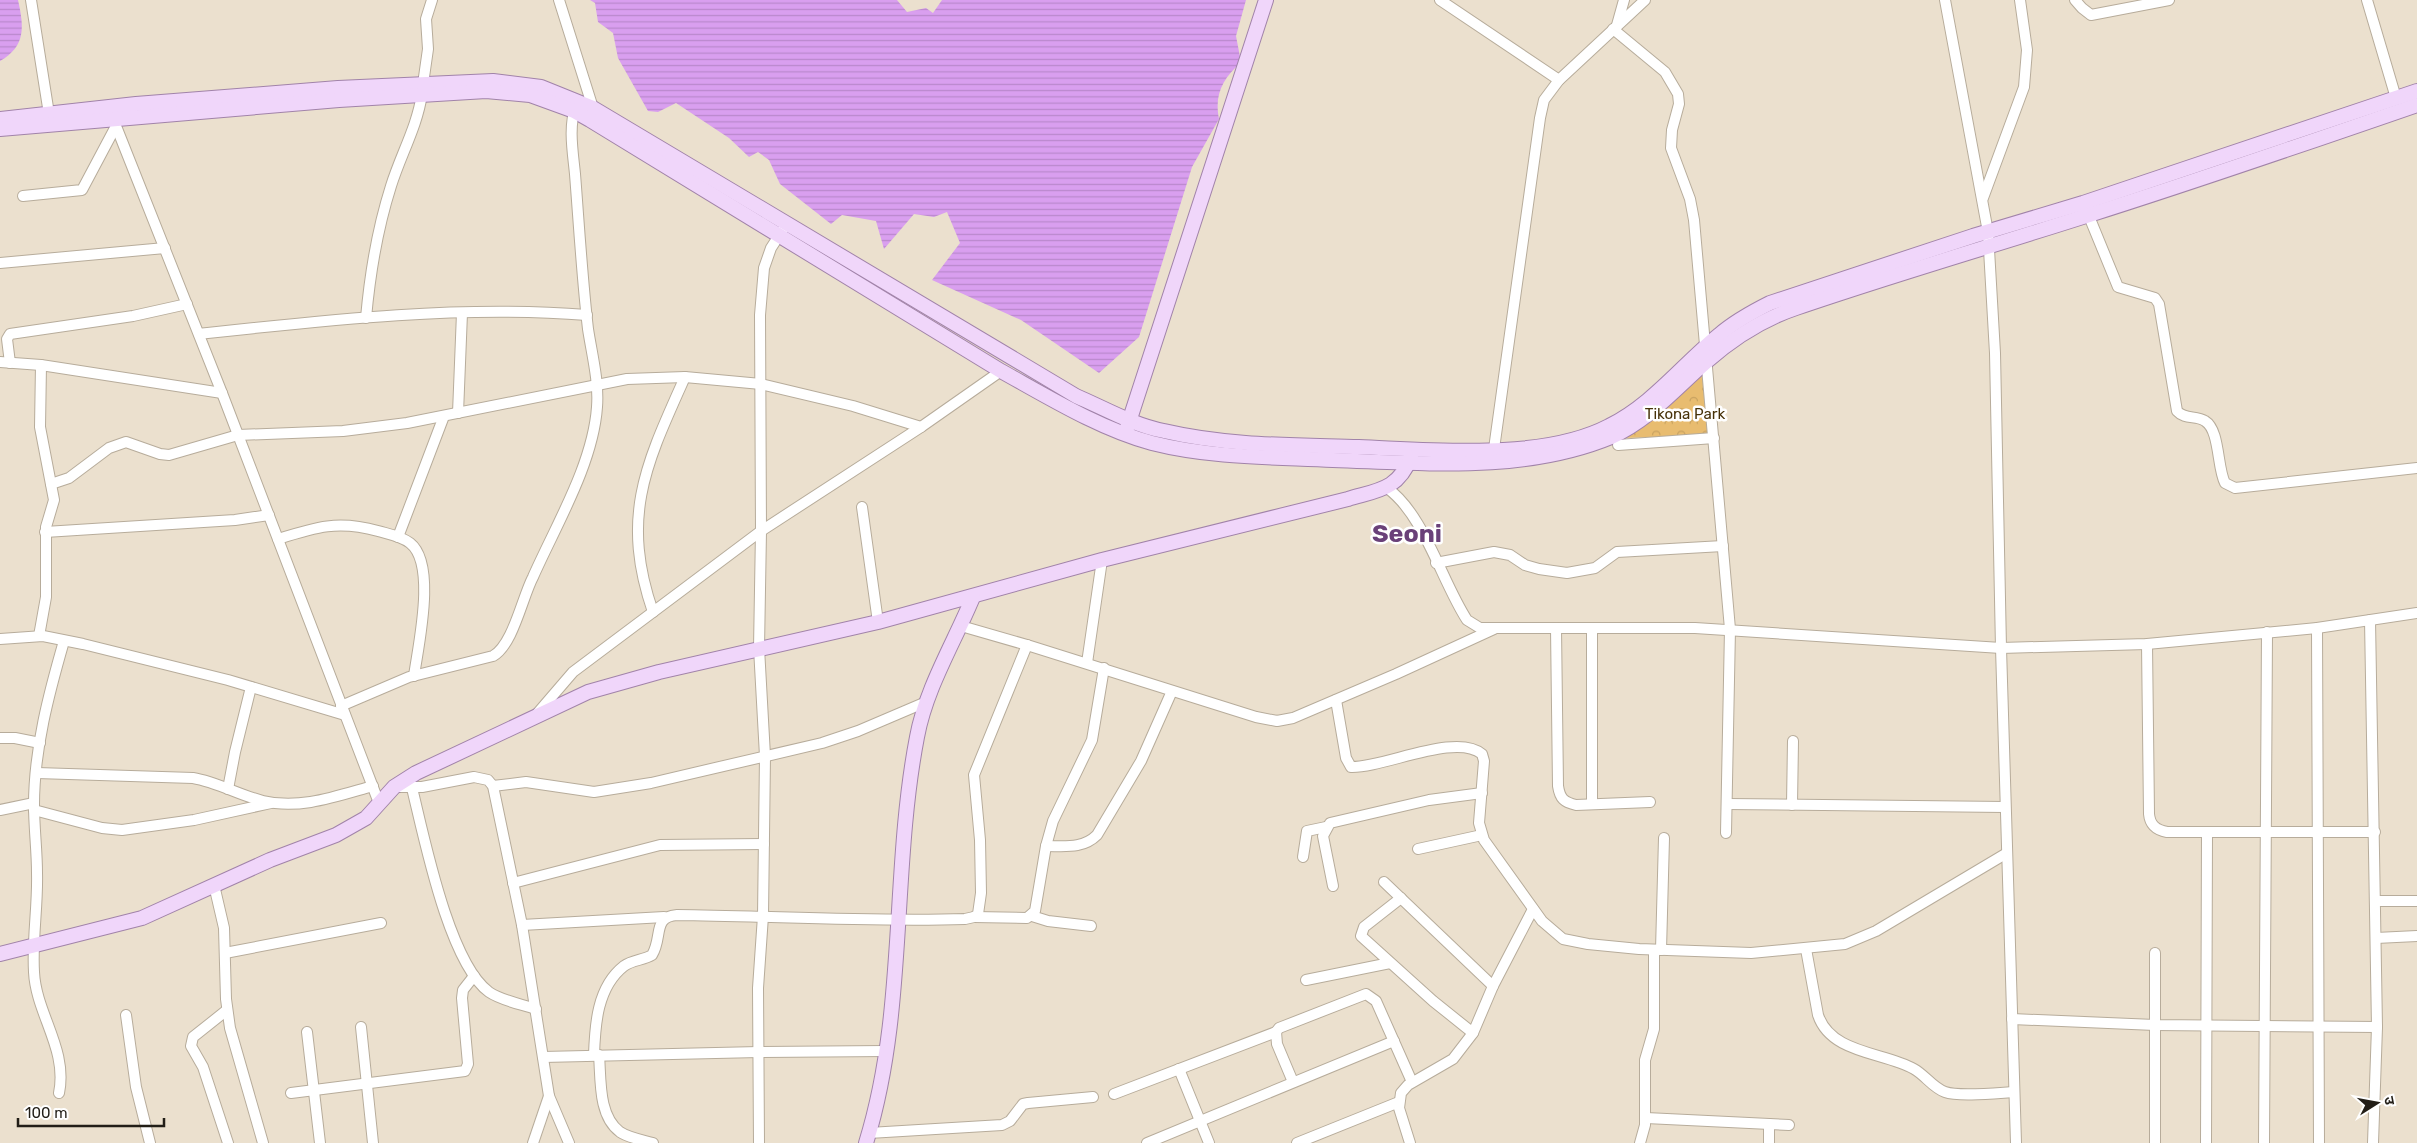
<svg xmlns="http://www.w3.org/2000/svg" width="2417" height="1143" viewBox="0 0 2417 1143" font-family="Rubik,'Noto Sans Devanagari',sans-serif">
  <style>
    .park { fill: url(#park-crowns) }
    .water { fill: url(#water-rules) }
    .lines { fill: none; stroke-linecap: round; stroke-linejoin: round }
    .minor-casing { stroke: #b7ac9b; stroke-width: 12 }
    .major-casing { stroke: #a183a9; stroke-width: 16 }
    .minor { stroke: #fff; stroke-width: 10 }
    .major { stroke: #f0d6fa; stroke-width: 14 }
    .labels { text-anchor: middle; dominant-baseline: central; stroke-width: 5; stroke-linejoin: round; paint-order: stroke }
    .park-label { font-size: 15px; fill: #473209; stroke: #fff }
    .town-label { font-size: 25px; font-weight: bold; fill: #6a4179; stroke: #fff }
  </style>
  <defs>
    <pattern id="park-crowns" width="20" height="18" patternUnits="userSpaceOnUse" patternTransform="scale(1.25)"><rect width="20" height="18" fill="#e8bc70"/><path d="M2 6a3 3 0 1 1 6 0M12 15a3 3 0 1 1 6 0" fill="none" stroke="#c7a160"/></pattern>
    <pattern id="water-rules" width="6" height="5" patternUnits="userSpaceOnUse" patternTransform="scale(1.25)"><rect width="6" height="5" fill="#d99fef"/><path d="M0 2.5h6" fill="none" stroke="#ba88cc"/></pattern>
  </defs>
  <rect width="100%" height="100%" fill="#ebe0ce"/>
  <path class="park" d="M1705 366 1711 436 1620 438Z"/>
  <g class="water">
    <path d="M0 0H18C24 27 26 46 0 61Z"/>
    <path d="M590 0H897L907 12 926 8 933 13 942 0H1246L1236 36 1241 62C1223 79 1214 94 1219 119L1192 167 1139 337 1099 373 1021 320 932 280 960 243 947 212 934 217 914 214 884 249 876 221 842 215 831 224 780 184 769 160 758 152 749 157 729 138 676 103 658 112 648 111 618 58 613 33 598 22 595 3Z"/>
  </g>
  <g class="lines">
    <defs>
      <g id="minor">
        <path d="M31 0 49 114"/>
        <path d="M559 0 593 108 592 112"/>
        <path d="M1440 0 1559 80"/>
        <path d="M1945 0 1988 232 1995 353 2001 648 2016 1143"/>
        <path d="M2075 0 2082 8 2091 15 2169 0"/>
        <path d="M2367 0 2396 98"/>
        <path d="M1617 25 1624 0"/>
        <path d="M1613 29 1665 72 1678 94 1679 104 1672 130 1671 148 1690 199 1694 220 1730 629 1726 833"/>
        <path d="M423 84 428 49 426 19 432 0"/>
        <path d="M113 114 116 126 222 393 379 803"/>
        <path d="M23 196 82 190 116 126"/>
        <path d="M1983 198 2024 87 2027 50 2020 0"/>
        <path d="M2086 209 2118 287 2155 298 2159 304 2177 411C2185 420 2196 415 2205 421 2220 430 2217 468 2225 483L2235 488 2417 468"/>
        <path d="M0 263 165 248"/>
        <path d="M366 318C370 273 377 230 391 186 401 154 417 127 422 94"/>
        <path d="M199 334C327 320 459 305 587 315"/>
        <path d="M0 362 41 365 222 393"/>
        <path d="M10 363 7 339 10 334 133 316 187 304"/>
        <path d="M458 413 462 313"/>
        <path d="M1618 445 1714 438"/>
        <path d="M1493 456 1540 118 1544 100 1559 80 1645 0"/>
        <path d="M51 484 69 478 109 448 126 442 160 454 169 455 238 435 343 431 407 423 627 379 685 377 761 384 853 406 921 427"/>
        <path d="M1387 488C1424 514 1442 582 1467 620L1480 628H1695L2001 648 2147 644 2317 628 2417 613"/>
        <path d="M862 507 878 622"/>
        <path d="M45 532 235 520 269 515"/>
        <path d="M398 537 444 416"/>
        <path d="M278 539C316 527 338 520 378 531 388 534 401 536 410 543 437 564 418 646 414 676"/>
        <path d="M1436 563 1494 552 1510 555 1525 565 1539 569 1567 573 1595 568 1617 552 1723 546"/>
        <path d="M653 612C620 516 646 464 685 377"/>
        <path d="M2370 620 2377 1027 2373 1143"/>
        <path d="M961 626 1027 645 1256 717 1277 721 1293 718 1396 674 1494 629"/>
        <path d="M1556 628 1558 786C1560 799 1564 802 1576 805L1650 802"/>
        <path d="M1592 628V804"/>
        <path d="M2317 628 2319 1143"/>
        <path d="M39 636 46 597V527L54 500 40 427 41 365"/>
        <path d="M0 639 43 636 83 644 228 680 345 715"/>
        <path d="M2147 644 2149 814C2150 825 2156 830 2167 832H2375"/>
        <path d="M1087 663 1102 560"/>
        <path d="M1336 700 1346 758 1351 767C1384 768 1456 732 1482 754L1484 761 1479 823 1484 840 1542 921 1563 939 1588 944 1639 949 1751 953 1845 944 1876 931 2007 853"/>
        <path d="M341 706 409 677 493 656C513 645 522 598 533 577 556 525 593 464 597 407 599 381 592 355 588 329 582 277 579 225 575 174 573 153 568 126 576 106"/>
        <path d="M536 715 573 672 761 531 921 427 1001 371"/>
        <path d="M0 738H15L40 743"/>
        <path d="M37 773 193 778C217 782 239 795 263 801 300 810 337 796 373 786"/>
        <path d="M493 786 526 782 594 792 651 783 822 743 858 731 926 702"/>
        <path d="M394 787H422L474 777 488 780 493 786 522 925 549 1096 569 1143"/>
        <path d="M412 788C424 837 449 963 489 992 502 1001 521 1004 536 1009"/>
        <path d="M228 789 235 752 251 687"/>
        <path d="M1727 804 2005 807"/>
        <path d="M1792 805 1793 741"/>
        <path d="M0 810 34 803"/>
        <path d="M34 810 102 828 122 830 194 820 271 803"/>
        <path d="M1046 846C1065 846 1083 849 1097 835L1141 761 1172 691"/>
        <path d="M1418 849 1482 835"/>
        <path d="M1303 857 1307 831 1326 827"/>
        <path d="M1384 882 1493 986"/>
        <path d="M513 883 660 845 764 844"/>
        <path d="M214 885 224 928 226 999 230 1028 263 1143"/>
        <path d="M1333 886 1323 836 1330 823 1429 800 1482 793"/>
        <path d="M1401 898 1364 927 1361 936 1433 1001 1473 1033"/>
        <path d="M2376 901H2417"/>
        <path d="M1032 916 1048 921 1091 926"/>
        <path d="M974 917 1027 918 1035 911 1046 846 1053 821 1092 740 1104 668"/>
        <path d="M522 925 664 917"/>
        <path d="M2376 938 2417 936"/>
        <path d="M1806 949 1818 1015C1831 1054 1884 1052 1914 1069 1925 1075 1933 1088 1945 1092 1959 1097 1997 1093 2014 1092"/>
        <path d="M1661 950 1664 838"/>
        <path d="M225 953 381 923"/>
        <path d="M2155 953V1143"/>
        <path d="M1306 980 1390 963"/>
        <path d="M227 1010 193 1037 191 1046 203 1067 228 1143"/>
        <path d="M126 1015 136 1087 150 1143"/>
        <path d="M2012 1019 2155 1025 2377 1027"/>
        <path d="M361 1027 373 1143"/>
        <path d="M307 1032 320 1143"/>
        <path d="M594 1055C595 1025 597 987 624 966 632 960 644 960 652 955 663 937 652 917 677 915 773 916 869 922 965 919L974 917 978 914 981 893 980 840 974 775 1027 645"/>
        <path d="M599 1055C601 1079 598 1116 620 1132 629 1138 642 1140 653 1143"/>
        <path d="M543 1057 759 1052 887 1051"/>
        <path d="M1179 1069 1209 1143"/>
        <path d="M1293 1082 1277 1044 1276 1032 1279 1028 1366 994 1376 1001 1412 1082"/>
        <path d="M59 1093C68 1049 36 1014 34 972 32 939 38 906 37 873 37 850 34 828 34 805 34 749 49 693 64 641"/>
        <path d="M291 1093 465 1071 468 1064 462 998 463 990 474 976"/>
        <path d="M1114 1094 1276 1032"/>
        <path d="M1646 1118 1789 1125"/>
        <path d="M869 1133 1002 1125 1010 1121 1023 1104 1028 1103 1093 1097"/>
        <path d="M533 1143 549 1096"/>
        <path d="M759 1143 758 988 763 916 765 756 759 648 761 531 760 315 764 268 771 248 782 231"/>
        <path d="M1147 1143 1394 1041"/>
        <path d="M1297 1143 1399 1102"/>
        <path d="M1410 1143 1399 1108 1401 1093 1408 1085 1453 1059 1473 1033 1493 986 1533 909"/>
        <path d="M1640 1143 1645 1125V1060L1654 1029V950"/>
        <path d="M1769 1143V1124"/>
        <path d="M2206 1143 2207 833"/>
        <path d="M2264 1143 2267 632"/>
      </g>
      <g id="major">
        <path d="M0 119 136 104 338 88 493 81 541 87 593 108 1076 396C1104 408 1133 425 1164 431 1228 446 1293 445 1359 447 1433 450 1542 461 1609 426 1652 405 1682 365 1719 335 1734 322 1752 312 1770 303L1973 236 2083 203 2417 91"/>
        <path d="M0 129 339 100 486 91 530 95 574 111 590 120 1001 371C1048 397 1100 429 1152 443 1211 458 1272 457 1333 460 1424 463 1524 473 1611 437 1649 420 1675 389 1706 362 1732 339 1763 319 1796 308 1892 275 1989 247 2086 216 2197 181 2307 143 2417 105"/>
        <path d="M1127 428 1266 0"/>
        <path d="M0 954 142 918 270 860 336 835 366 818 394 787 416 773 588 692 659 672 878 622 1102 560 1348 499C1378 490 1398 490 1411 457"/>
        <path d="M866 1143C907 1011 891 872 917 737 926 688 954 643 973 597"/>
      </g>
    </defs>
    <use href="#minor" class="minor-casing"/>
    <use href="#major" class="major-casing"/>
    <use href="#minor" class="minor"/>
    <use href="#major" class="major"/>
  </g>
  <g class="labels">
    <g class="park-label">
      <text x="1685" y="414">Tikona Park</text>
    </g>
    <g class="town-label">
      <text x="1407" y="533">Seoni</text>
    </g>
  </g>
  <g transform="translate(2377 1103) rotate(79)" stroke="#ffffff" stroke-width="4" paint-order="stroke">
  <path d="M0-4L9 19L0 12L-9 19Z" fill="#221e17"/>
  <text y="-8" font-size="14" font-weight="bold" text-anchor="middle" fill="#221e17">उ</text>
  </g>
  <path d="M18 1118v8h146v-8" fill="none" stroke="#221e17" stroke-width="2.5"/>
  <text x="25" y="1118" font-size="15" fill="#221e17" stroke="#ffffff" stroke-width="4" paint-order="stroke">100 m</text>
</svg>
